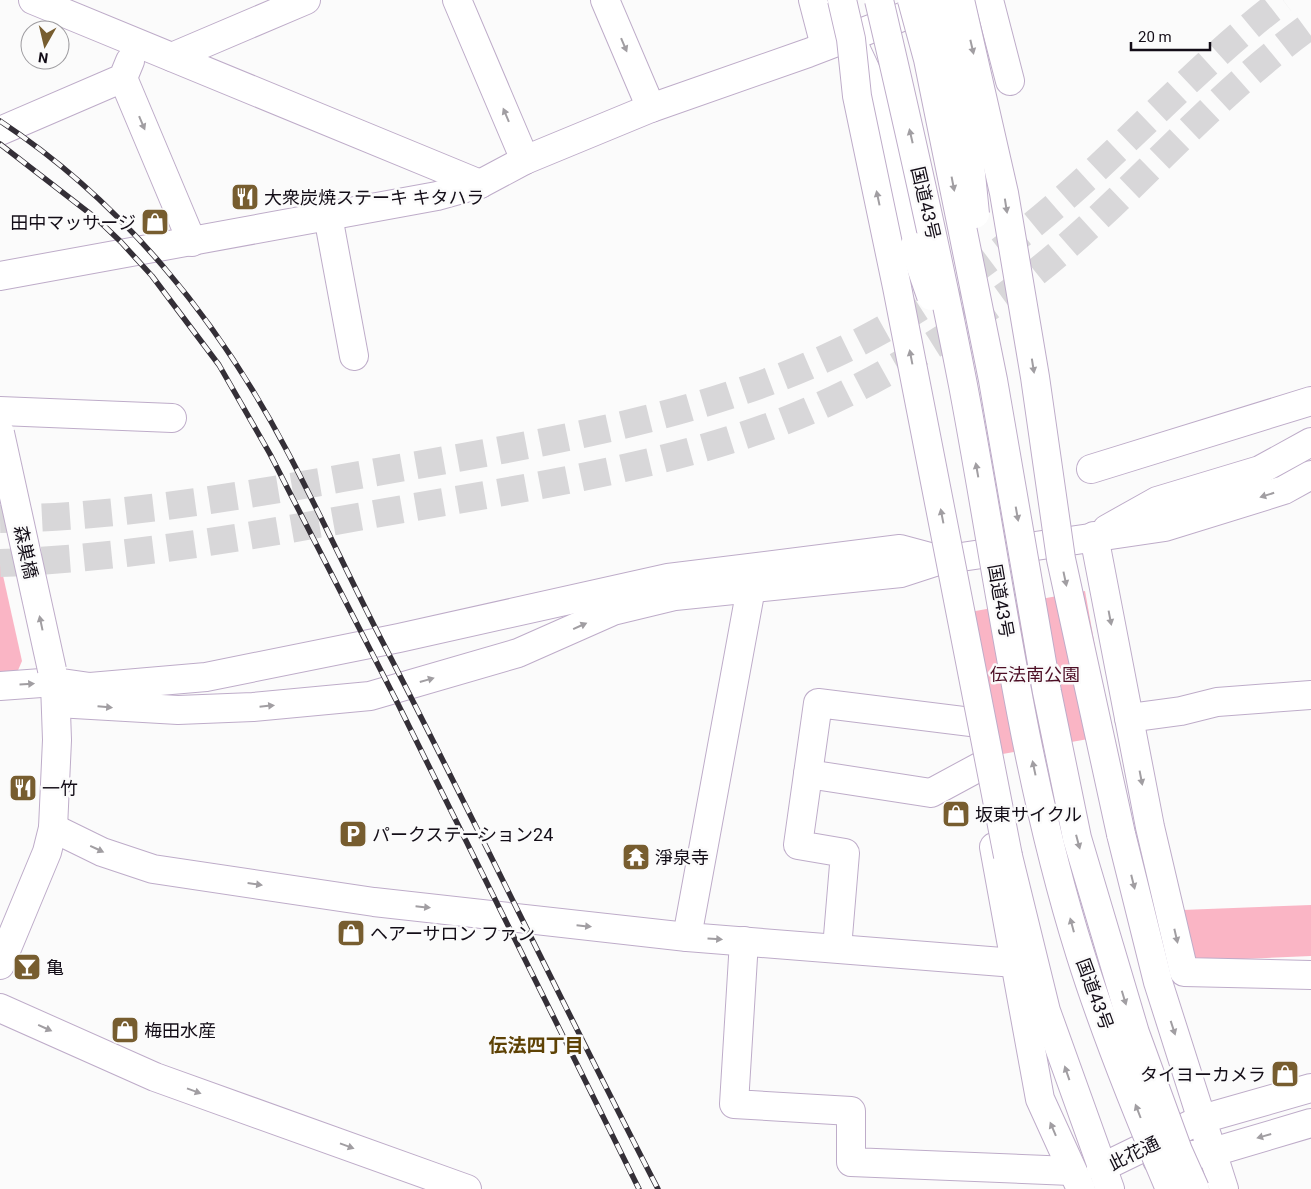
<svg xmlns="http://www.w3.org/2000/svg" width="1311" height="1189" viewBox="0 0 1311 1189" font-family="Roboto,'Noto Sans JP',sans-serif">
  <style>
    .green { fill: #fab5c5 }
    .lines { fill: none; stroke-linecap: round; stroke-linejoin: round }
    .highway-tunnel { stroke: #d8d7d9; stroke-width: 28; stroke-dasharray: 28 14; stroke-linecap: butt }
    .minor-casing { stroke: #beacc9; stroke-width: 30 }
    .highway-casing { stroke: #beacc9; stroke-width: 30 }
    .minor { stroke: #fff; stroke-width: 28 }
    .highway { stroke: #fff; stroke-width: 28 }
    .rail-casing { stroke: #342f37; stroke-width: 5.5 }
    .rail { stroke: #fbfbfb; stroke-width: 4; stroke-dasharray: 11; stroke-linecap: butt }
    .minor-bridge-casing { stroke: #beacc9; stroke-width: 30; stroke-linecap: butt }
    .highway-bridge-casing { stroke: #beacc9; stroke-width: 30; stroke-linecap: butt }
    .minor-bridge { stroke: #fff; stroke-width: 28 }
    .highway-bridge { stroke: #fff; stroke-width: 28 }
    .oneway { fill: #a19ea2 }
    .labels { text-anchor: middle; dominant-baseline: central; stroke-width: 5; stroke-linejoin: round; paint-order: stroke }
    .poi-label { font-size: 18px; fill: #130d17; stroke: #fbfbfb; text-anchor: start }
    .street-label { font-size: 18px; fill: #130d17; stroke: #fbfbfb }
    .park-label { font-size: 18px; fill: #4d0e25; stroke: #fbfbfb }
    .neighbourhood-label { font-size: 19px; font-weight: bold; fill: #5e4205; stroke: #fbfbfb }
  </style>
  <rect width="100%" height="100%" fill="#fbfbfb"/>
  <g class="green">
    <path d="M0 562 22 661 16 675 0 674Z"/>
    <path d="M1085 591 1111 735 986 757 959 614Z"/>
    <path d="M1311 905V956L1194 961 1182 910Z"/>
  </g>
  <g class="lines">
    <g class="highway-tunnel">
      <path d="M0 519C127 517 252 494 377 472 564 439 759 411 922 306 974 272 1024 234 1070 193 1142 129 1206 58 1283 0"/>
      <path d="M0 563C130 558 257 535 386 512 518 489 653 470 779 423 861 392 939 344 1009 293 1118 213 1201 104 1311 25"/>
    </g>
    <defs>
      <g id="minor">
        <path d="M33 0 480 184"/>
        <path d="M457 0 525 160"/>
        <path d="M605 0 651 108"/>
        <path d="M813 0 825 46"/>
        <path d="M989 0 1010 81"/>
        <path d="M172 57 306 0"/>
        <path d="M123 78 192 242"/>
        <path d="M0 131 123 78 130 61"/>
        <path d="M328 216 354 356"/>
        <path d="M0 276 437 196 480 184 525 160 651 108 808 53 936 4"/>
        <path d="M0 411 172 418"/>
        <path d="M1091 469 1311 401"/>
        <path d="M1107 529 1157 501 1260 470 1311 442"/>
        <path d="M1094 536 1150 827 1184 972 1311 975"/>
        <path d="M0 686 55 682 90 687 206 677 399 638 668 578 900 549 941 560"/>
        <path d="M57 703 178 710 253 707 370 696 518 653 613 611 675 596 901 573 941 560 1165 527 1284 490 1311 475"/>
        <path d="M1129 718 1181 711 1217 702 1311 695"/>
        <path d="M808 774 931 793 981 766"/>
        <path d="M53 828 102 852 153 869 374 902 687 937 1015 963"/>
        <path d="M994 847 1040 1099 1081 1189"/>
        <path d="M687 937 751 588"/>
        <path d="M744 941 734 1104 851 1111V1162L1071 1171"/>
        <path d="M837 948 845 853 798 845 818 703 971 722"/>
        <path d="M0 965 47 852 53 828 57 740 55 684"/>
        <path d="M0 1008 155 1077 467 1189"/>
        <path d="M1157 1160 1213 1152 1311 1123"/>
        <path d="M1101 1168 1202 1119 1311 1088"/>
      </g>
      <g id="highway">
        <path d="M853 43 875 90 914 247"/>
        <path d="M1121 834 1158 982 1224 1189"/>
        <path d="M1008 856 1046 1011 1110 1189"/>
      </g>
    </defs>
    <use href="#minor" class="minor-casing"/>
    <use href="#highway" class="highway-casing"/>
    <use href="#minor" class="minor"/>
    <use href="#highway" class="highway"/>
    <defs>
      <g id="rail">
        <path d="M0 121C123 202 218 320 286 449 319 511 348 575 380 637 475 820 563 1006 658 1189"/>
        <path d="M0 144 97 219 121 242 152 276 219 365 270 454 397 702 639 1189"/>
      </g>
    </defs>
    <use href="#rail" class="rail-casing"/>
    <use href="#rail" class="rail"/>
    <defs>
      <path id="minor-bridge" d="M0 433 52 670"/>
      <g id="highway-bridge">
        <path d="M842 0 851 39 857 96 897 287 1008 856"/>
        <path d="M879 0C909 128 938 256 963 385 999 575 1022 768 1080 953 1105 1033 1137 1112 1170 1189"/>
        <path d="M912 0 928 59 993 380 1047 692 1077 838 1135 1033 1178 1151 1195 1189"/>
        <path d="M937 0 967 134 975 214"/>
        <path d="M960 0 1004 193 1035 377 1061 559 1121 834"/>
        <path d="M914 247 931 296"/>
      </g>
    </defs>
    <use href="#minor-bridge" class="minor-bridge-casing"/>
    <use href="#highway-bridge" class="highway-bridge-casing"/>
    <use href="#minor-bridge" class="minor-bridge"/>
    <use href="#highway-bridge" class="highway-bridge"/>
  </g>
  <defs><path id="oneway-solid" d="M-6-.8H1V-3.2L6.5 0L1 3.2V.8H-6Z" transform="scale(1.25)"/></defs>
  <g class="oneway">
    <use href="#oneway-solid" transform="translate(624 45) rotate(67)"/>
    <use href="#oneway-solid" transform="translate(972 47) rotate(77)"/>
    <use href="#oneway-solid" transform="translate(506 115) rotate(-113)"/>
    <use href="#oneway-solid" transform="translate(142 123) rotate(67)"/>
    <use href="#oneway-solid" transform="translate(911 136) rotate(-103)"/>
    <use href="#oneway-solid" transform="translate(953 184) rotate(79)"/>
    <use href="#oneway-solid" transform="translate(878 198) rotate(-102)"/>
    <use href="#oneway-solid" transform="translate(1006 206) rotate(81)"/>
    <use href="#oneway-solid" transform="translate(911 357) rotate(-101)"/>
    <use href="#oneway-solid" transform="translate(1033 366) rotate(81)"/>
    <use href="#oneway-solid" transform="translate(977 470) rotate(-100)"/>
    <use href="#oneway-solid" transform="translate(1267 495) rotate(163)"/>
    <use href="#oneway-solid" transform="translate(1017 514) rotate(80)"/>
    <use href="#oneway-solid" transform="translate(942 516) rotate(-101)"/>
    <use href="#oneway-solid" transform="translate(1065 579) rotate(78)"/>
    <use href="#oneway-solid" transform="translate(1110 618) rotate(79)"/>
    <use href="#oneway-solid" transform="translate(41 623) rotate(-102)"/>
    <use href="#oneway-solid" transform="translate(580 626) rotate(-24)"/>
    <use href="#oneway-solid" transform="translate(427 680) rotate(-16)"/>
    <use href="#oneway-solid" transform="translate(27 684) rotate(-4)"/>
    <use href="#oneway-solid" transform="translate(267 706) rotate(-6)"/>
    <use href="#oneway-solid" transform="translate(105 707) rotate(5)"/>
    <use href="#oneway-solid" transform="translate(1034 768) rotate(-102)"/>
    <use href="#oneway-solid" transform="translate(1141 778) rotate(79)"/>
    <use href="#oneway-solid" transform="translate(1078 842) rotate(75)"/>
    <use href="#oneway-solid" transform="translate(97 849) rotate(25)"/>
    <use href="#oneway-solid" transform="translate(1133 882) rotate(76)"/>
    <use href="#oneway-solid" transform="translate(255 884) rotate(8)"/>
    <use href="#oneway-solid" transform="translate(423 907) rotate(6)"/>
    <use href="#oneway-solid" transform="translate(1072 925) rotate(-105)"/>
    <use href="#oneway-solid" transform="translate(584 926) rotate(6)"/>
    <use href="#oneway-solid" transform="translate(1176 936) rotate(77)"/>
    <use href="#oneway-solid" transform="translate(715 939) rotate(4)"/>
    <use href="#oneway-solid" transform="translate(1124 998) rotate(73)"/>
    <use href="#oneway-solid" transform="translate(45 1028) rotate(24)"/>
    <use href="#oneway-solid" transform="translate(1173 1028) rotate(72)"/>
    <use href="#oneway-solid" transform="translate(1067 1073) rotate(-109)"/>
    <use href="#oneway-solid" transform="translate(194 1091) rotate(20)"/>
    <use href="#oneway-solid" transform="translate(1138 1111) rotate(-111)"/>
    <use href="#oneway-solid" transform="translate(1053 1129) rotate(-113)"/>
    <use href="#oneway-solid" transform="translate(1264 1136) rotate(164)"/>
    <use href="#oneway-solid" transform="translate(347 1146) rotate(20)"/>
  </g>
  <defs>
    <symbol id="restaurant-square" viewBox="-11 -11 22 22"><rect x="-9" y="-9" width="18" height="18" rx="4" fill="#775d2f" stroke="#fbfbfb"/><path d="M-5-6h1v4h1v-4h1v4h1v-4h1v5L-1.5 .5V6h-2V.5L-5-1ZM5-6V6H3V1.5H1.5Q1.5-4 5-6Z" fill="#fff"/></symbol>
    <symbol id="shop-square" viewBox="-11 -11 22 22"><rect x="-9" y="-9" width="18" height="18" rx="4" fill="#775d2f" stroke="#fbfbfb"/><path d="M-5-2.5h2.3a2.7 3.5 0 0 1 5.4 0H5L5.5 6h-11ZM-1.5-2.5h3a1.5 2.3 0 0 0-3 0Z" fill="#fff"/></symbol>
    <symbol id="parking-square" viewBox="-11 -11 22 22"><rect x="-9" y="-9" width="18" height="18" rx="4" fill="#775d2f" stroke="#fbfbfb"/><path d="M-3.5-5.5H1a3.5 3.5 0 0 1 0 7H-1V5.5H-3.5ZM-1-3.4V-.6H.8a1.4 1.4 0 0 0 0-2.8Z" fill="#fff"/></symbol>
    <symbol id="temple-square" viewBox="-11 -11 22 22"><rect x="-9" y="-9" width="18" height="18" rx="4" fill="#775d2f" stroke="#fbfbfb"/><path d="M0-6L5-2H3V0L6.5 2.5H4V6H1.5V3h-3V6H-4V2.5H-6.5L-3 0V-2H-5Z" fill="#fff"/></symbol>
    <symbol id="bar-square" viewBox="-11 -11 22 22"><rect x="-9" y="-9" width="18" height="18" rx="4" fill="#775d2f" stroke="#fbfbfb"/><path d="M-6-5H6L.8 .8V4.5H3.5V6h-7V4.5H-.8V.8Z" fill="#fff"/></symbol>
  </defs>
  <g fill-rule="evenodd">
    <use href="#restaurant-square" x="229" y="181" width="32" height="32"/>
    <use href="#shop-square" x="139" y="206" width="32" height="32"/>
    <use href="#restaurant-square" x="7" y="772" width="32" height="32"/>
    <use href="#shop-square" x="940" y="798" width="32" height="32"/>
    <use href="#parking-square" x="337" y="818" width="32" height="32"/>
    <use href="#temple-square" x="620" y="841" width="32" height="32"/>
    <use href="#shop-square" x="335" y="917" width="32" height="32"/>
    <use href="#bar-square" x="11" y="951" width="32" height="32"/>
    <use href="#shop-square" x="109" y="1014" width="32" height="32"/>
    <use href="#shop-square" x="1269" y="1058" width="32" height="32"/>
  </g>
  <g class="labels">
    <g class="poi-label">
      <text x="264" y="197">大衆炭焼ステーキ キタハラ</text>
      <text x="136" y="222" text-anchor="end">田中マッサージ</text>
      <text x="42" y="788">一竹</text>
      <text x="975" y="814">坂東サイクル</text>
      <text x="372" y="834">パークステーション24</text>
      <text x="655" y="857">淨泉寺</text>
      <text x="370" y="933">ヘアーサロン ファン</text>
      <text x="46" y="967">亀</text>
      <text x="144" y="1030">梅田水産</text>
      <text x="1266" y="1074" text-anchor="end">タイヨーカメラ</text>
    </g>
    <g class="street-label">
      <text transform="translate(926 203) rotate(77)">国道43号</text>
      <text transform="translate(26 552) rotate(78)">森巣橋</text>
      <text transform="translate(1001 601) rotate(80)">国道43号</text>
      <text transform="translate(1095 994) rotate(70)">国道43号</text>
      <text transform="translate(1134 1153) rotate(-26)">此花通</text>
    </g>
    <g class="park-label">
      <text x="1035" y="674">伝法南公園</text>
    </g>
    <g class="neighbourhood-label">
      <text x="536" y="1045">伝法四丁目</text>
    </g>
  </g>
  <g transform="translate(45 45) rotate(188)"><circle r="24" fill="#fbfbfb" stroke="#9e9ca0"/>
  <path d="M0-4L9 19L0 12L-9 19Z" fill="#775d2f"/>
  <text y="-8" font-size="14" font-weight="bold" text-anchor="middle" fill="#130d17">N</text>
  </g>
  <path d="M1131 42v8h79v-8" fill="none" stroke="#130d17" stroke-width="2.5"/>
  <text x="1138" y="42" font-size="15" fill="#130d17" stroke="#fbfbfb" stroke-width="4" paint-order="stroke">20 m</text>
</svg>
